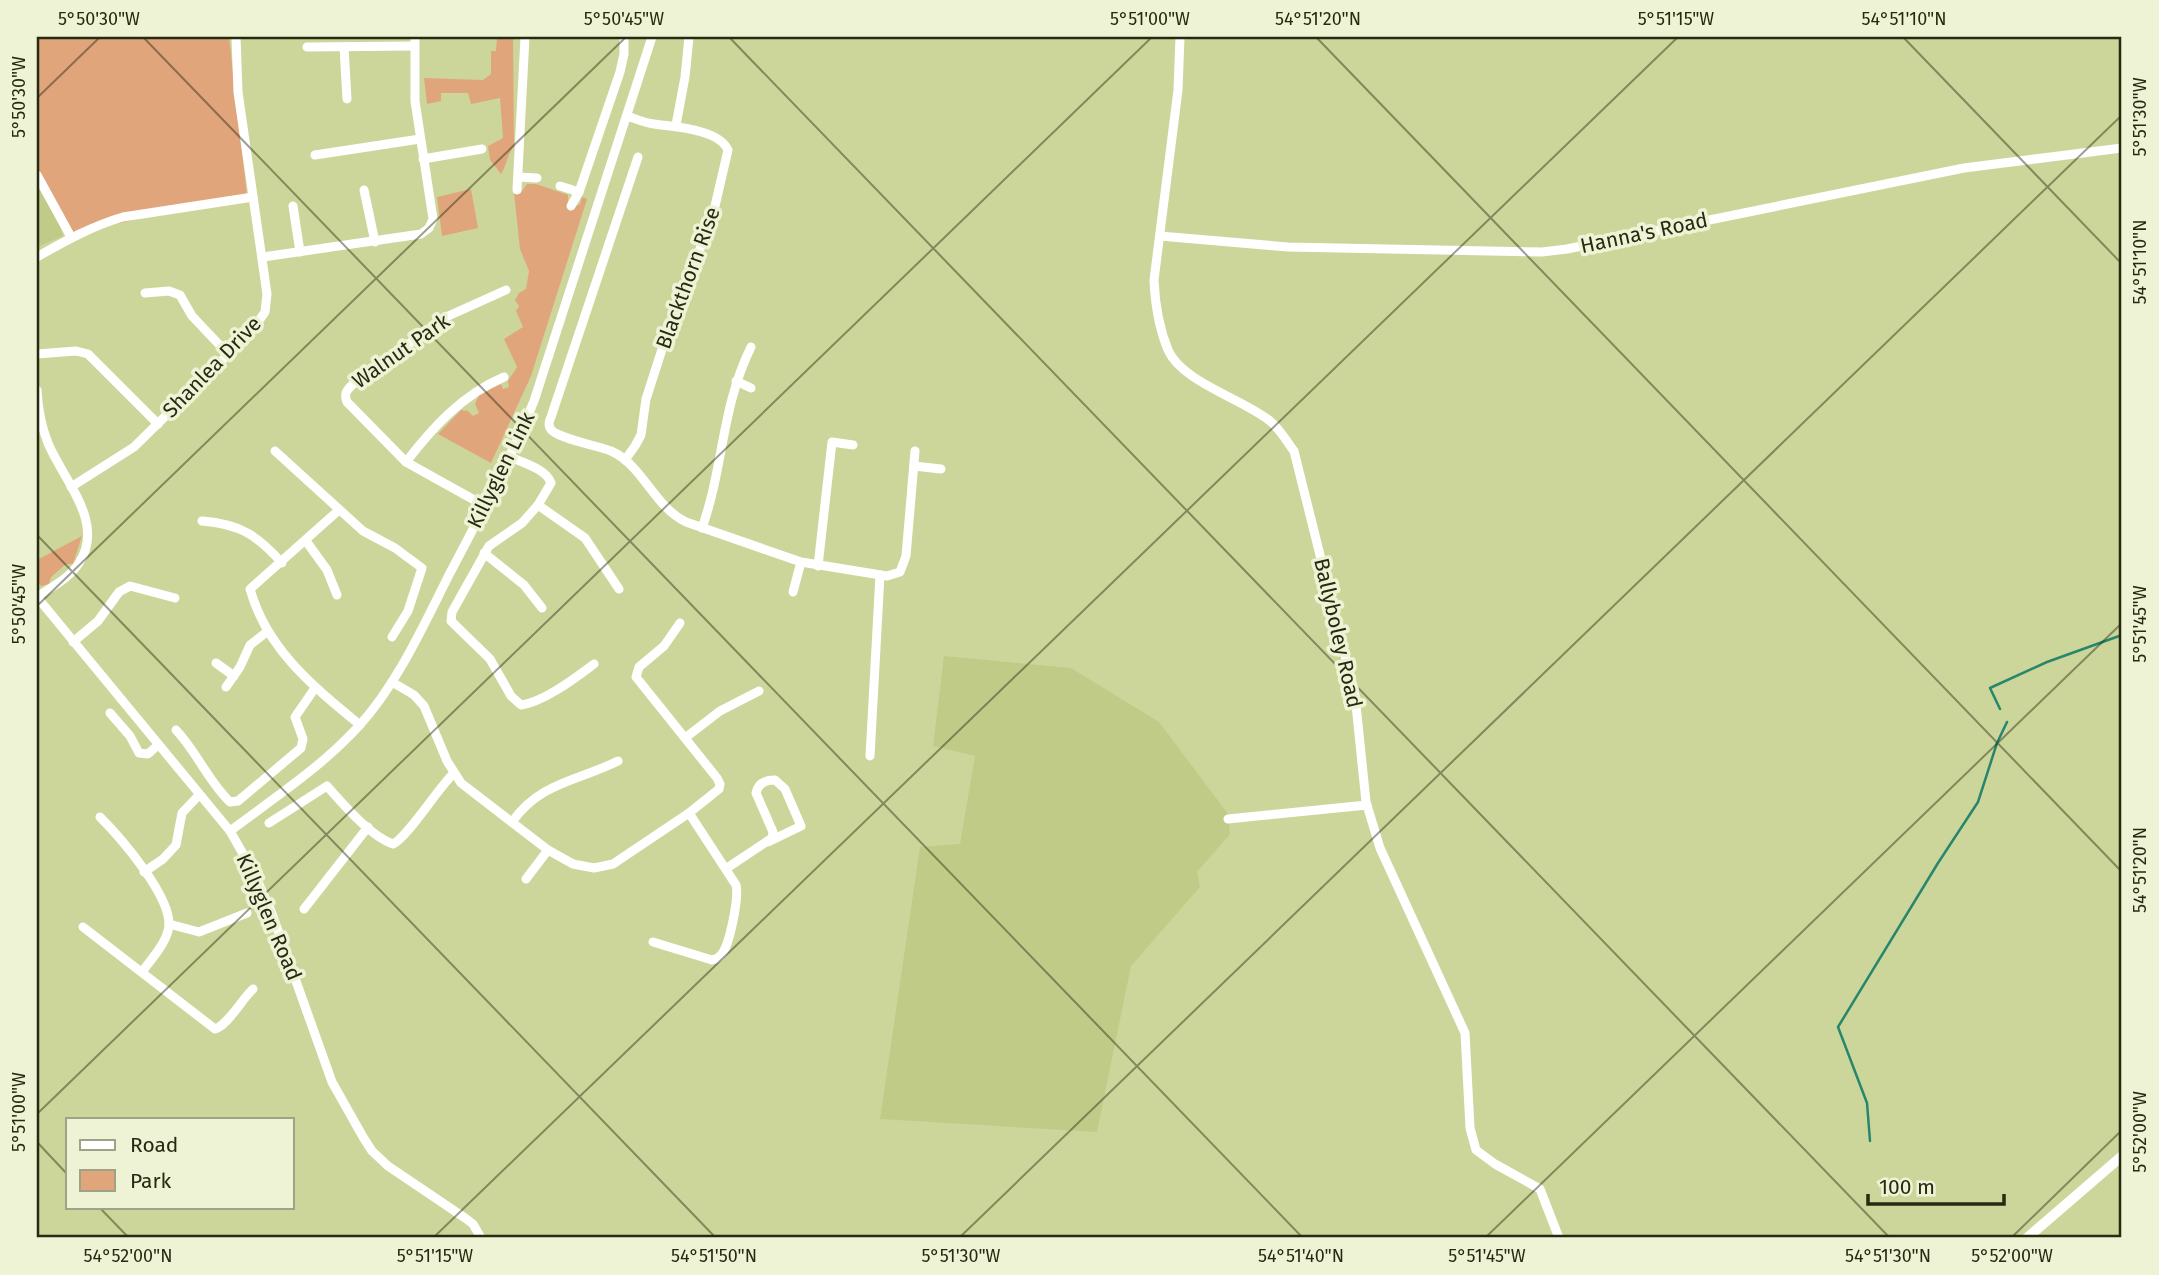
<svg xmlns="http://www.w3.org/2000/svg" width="2159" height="1275" viewBox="0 0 2159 1275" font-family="'Fira Sans',sans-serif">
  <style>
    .built { fill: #c1cb88 }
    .green { fill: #e1a57b }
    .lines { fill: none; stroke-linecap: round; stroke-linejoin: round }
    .stream { stroke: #27866c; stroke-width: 2.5 }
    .minor { stroke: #fff; stroke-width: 9 }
    .major { stroke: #fff; stroke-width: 10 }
    .ticks { fill: none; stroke: #262a12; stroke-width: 2; stroke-opacity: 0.45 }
    .labels { text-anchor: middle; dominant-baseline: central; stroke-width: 7; stroke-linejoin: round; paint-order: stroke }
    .street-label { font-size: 21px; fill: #262a12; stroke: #eef3d5 }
    .neatline { fill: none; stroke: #262a12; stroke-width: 2.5 }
    .ticks-label { font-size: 18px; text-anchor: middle; fill: #262a12 }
  </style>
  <rect width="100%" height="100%" fill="#ccd69a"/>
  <g class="built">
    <path d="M37 184 60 226 63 236 37 247Z"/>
    <path d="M944 656 1071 668 1159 722 1228 814 1230 834 1197 872 1200 887 1131 966 1097 1132 880 1119 920 847 960 844 975 756 933 746Z"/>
  </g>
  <g class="green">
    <path d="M37 37H229L247 196 73 233 37 168Z"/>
    <path d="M497 37H513L514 146C507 155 507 165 501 174L490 160 488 146 503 138 500 98 471 104 468 93H441V101L427 104 424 78 483 80 491 74V51H496Z"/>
    <path d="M527 184H536L568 195V202L572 208 580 204 582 197 587 199 531 376 491 463 438 434 461 410 468 411 473 416 479 413 475 404 479 395 501 384 503 389 509 387 508 381 517 367 504 339 523 327 516 311 519 306 515 300 519 293 526 289 529 271 520 249 514 193 520 194Z"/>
    <path d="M471 189 478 228 442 236 437 197Z"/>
    <path d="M82 536 73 564H66L51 577 49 584 41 586 37 580V560Z"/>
  </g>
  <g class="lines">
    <g class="stream">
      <path d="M2000 709 1990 688 2047 662 2122 635"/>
      <path d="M1870 1141 1867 1103 1838 1027 1938 863 1978 802 1997 743 2007 722"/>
    </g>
    <g class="minor">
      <path d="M1180 37 1178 90 1154 280C1155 303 1159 328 1168 350 1182 382 1243 399 1270 421 1280 429 1287 442 1294 451L1355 695 1366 802 1380 848 1465 1033 1470 1128 1476 1150 1495 1164 1540 1189 1559 1238"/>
      <path d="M307 47 414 46"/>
      <path d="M344 47 347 99"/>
      <path d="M676 125 685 77 689 37"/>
      <path d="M315 155 420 139"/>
      <path d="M638 157 551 417C549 421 548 424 550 428 554 438 599 446 611 451 643 465 654 507 686 522L801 562 887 576 900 572 906 556 915 451"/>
      <path d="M423 159 482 149"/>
      <path d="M37 175 71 237"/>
      <path d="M518 177 537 178"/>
      <path d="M560 186 579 192"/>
      <path d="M364 190 375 242"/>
      <path d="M517 190 525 37"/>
      <path d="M293 206 300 252"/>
      <path d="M571 206 579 192 620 72 624 54V37"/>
      <path d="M1160 236 1288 247 1542 252 1567 249 1964 168 2122 148"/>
      <path d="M37 257C65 241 92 226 123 217L253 197"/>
      <path d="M263 257 421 234 429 228 433 219 415 101V37"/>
      <path d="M145 293 169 291 180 295 192 316 229 355"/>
      <path d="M37 354 76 351 88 354 158 424"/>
      <path d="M736 381 751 388"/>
      <path d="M37 390C38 409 41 426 48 443 63 480 106 522 79 563 70 578 51 587 37 597"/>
      <path d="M275 451 363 531 395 548 422 568 408 611 392 637"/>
      <path d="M510 457C524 463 546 469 551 483L538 505 522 523 489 546 452 612 451 621 490 659 511 696 521 705C544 702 575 678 594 664"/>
      <path d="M625 460 635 446 641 435 646 399 677 303 691 275 715 206 728 150C719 129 674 127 654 124 645 123 636 119 627 116"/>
      <path d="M406 462C433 427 462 395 504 377"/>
      <path d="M914 466 941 469"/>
      <path d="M71 487 134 447 251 332 265 312 267 294 238 92 236 37"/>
      <path d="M538 505 585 538 619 589"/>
      <path d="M485 506 406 462 347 402C344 394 346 391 352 385L446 317 506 290"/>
      <path d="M339 510 250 589C267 650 314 687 360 725"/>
      <path d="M202 521C240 524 257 535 282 563"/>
      <path d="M702 528C724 466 721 408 751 347"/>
      <path d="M306 541 327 570 337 595"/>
      <path d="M484 553 524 585 542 608"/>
      <path d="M818 566 832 442 853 445"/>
      <path d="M793 592 801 562"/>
      <path d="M37 597 230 831 254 873 271 911 332 1082 363 1137 372 1151 388 1166 465 1218 473 1224 481 1238"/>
      <path d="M73 642 98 621 119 592 130 586 175 598"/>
      <path d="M216 663 234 676"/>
      <path d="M392 682 414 695 424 706 447 761 461 783 548 850 573 864 594 868 613 864 689 813 719 789 720 784 717 778 636 677 639 667 664 646 680 623"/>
      <path d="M226 687 240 667 250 645 268 631"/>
      <path d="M110 713 130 736 139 753 148 754 158 745"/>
      <path d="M176 730C197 752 208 781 230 802L238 801 301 748 303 739 295 717 315 688"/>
      <path d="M685 738 720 711 759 691"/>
      <path d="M870 756 880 575"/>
      <path d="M100 817C121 838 171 896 169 926 167 943 151 959 142 972"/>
      <path d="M1228 819 1367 805"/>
      <path d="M512 822C540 782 578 781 618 761"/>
      <path d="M269 823 327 786C343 804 370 836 393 844 407 838 438 788 454 773"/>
      <path d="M230 831C274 798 320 768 358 727 398 683 423 626 450 573 480 516 510 460 534 401L652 37"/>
      <path d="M727 868 772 838 773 832 756 793C758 783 766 780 775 780L785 789 801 826 768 842"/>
      <path d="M144 872 163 859 176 845 182 813 199 795"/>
      <path d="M526 879 548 850"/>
      <path d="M304 909 368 827"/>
      <path d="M169 924 199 932 247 913"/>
      <path d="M83 927 215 1029C228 1025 242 999 253 989"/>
      <path d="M653 942 712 960C716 959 718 959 721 955 730 945 739 897 736 885L689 813"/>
    </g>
    <path class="major" d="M2027 1238 2122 1156"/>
  </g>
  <path class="ticks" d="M143 37 1303 1238M729 37 1890 1238M1316 37 2122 872M1903 37 2122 264M37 98 100 37M37 535 716 1238M37 606 626 37M37 1114 1152 37M37 1142 68 1175M99 1207 129 1238M433 1238 1678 37M959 1238 2122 115M1485 1238 2122 623M2011 1238 2122 1130"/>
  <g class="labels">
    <g class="street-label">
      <text transform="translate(1644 233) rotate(-12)">Hanna's Road</text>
      <text transform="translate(688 278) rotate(-70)">Blackthorn Rise</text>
      <text transform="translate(401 351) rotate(-35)">Walnut Park</text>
      <text transform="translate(212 367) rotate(-46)">Shanlea Drive</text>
      <text transform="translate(501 470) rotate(-64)">Killyglen Link</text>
      <text transform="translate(1338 633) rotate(77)">Ballyboley Road</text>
      <text transform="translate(269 917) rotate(67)">Killyglen Road</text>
    </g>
  </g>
  <rect width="2159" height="1275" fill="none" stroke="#eef3d5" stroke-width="77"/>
  <rect x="66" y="1118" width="228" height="91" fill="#eef3d5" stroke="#9ea387" stroke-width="2"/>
  <rect x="80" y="1140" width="35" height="10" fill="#ffffff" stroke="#9ea387" stroke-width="2"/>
  <text x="130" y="1152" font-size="21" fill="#262a12">Road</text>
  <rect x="80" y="1170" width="35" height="21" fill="#e1a57b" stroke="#9ea387" stroke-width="2"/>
  <text x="130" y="1188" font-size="21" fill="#262a12">Park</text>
  <path d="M1868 1194v10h136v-10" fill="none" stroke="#262a12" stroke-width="3.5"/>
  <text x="1879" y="1194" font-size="21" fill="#262a12" stroke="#eef3d5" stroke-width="5" paint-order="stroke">100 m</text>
  <rect x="38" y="38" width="2082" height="1198" class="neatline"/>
  <g class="ticks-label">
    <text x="99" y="25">5°50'30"W</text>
    <text x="624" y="25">5°50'45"W</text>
    <text x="1150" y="25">5°51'00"W</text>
    <text x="1318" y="25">54°51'20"N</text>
    <text x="1676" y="25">5°51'15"W</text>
    <text x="1904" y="25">54°51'10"N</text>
    <text transform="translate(19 97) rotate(-90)" y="6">5°50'30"W</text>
    <text transform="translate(2140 117) rotate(-90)" y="6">5°51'30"W</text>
    <text transform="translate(2140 262) rotate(-90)" y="6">54°51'10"N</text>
    <text transform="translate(19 604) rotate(-90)" y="6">5°50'45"W</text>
    <text transform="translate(2140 624) rotate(-90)" y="6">5°51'45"W</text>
    <text transform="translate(2140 870) rotate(-90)" y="6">54°51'20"N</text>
    <text transform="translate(19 1112) rotate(-90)" y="6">5°51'00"W</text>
    <text transform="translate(2140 1132) rotate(-90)" y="6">5°52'00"W</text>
    <text x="128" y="1262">54°52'00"N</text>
    <text x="435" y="1262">5°51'15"W</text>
    <text x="714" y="1262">54°51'50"N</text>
    <text x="961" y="1262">5°51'30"W</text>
    <text x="1301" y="1262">54°51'40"N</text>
    <text x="1487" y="1262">5°51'45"W</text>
    <text x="1888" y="1262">54°51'30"N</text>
    <text x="2012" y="1262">5°52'00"W</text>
  </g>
</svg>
